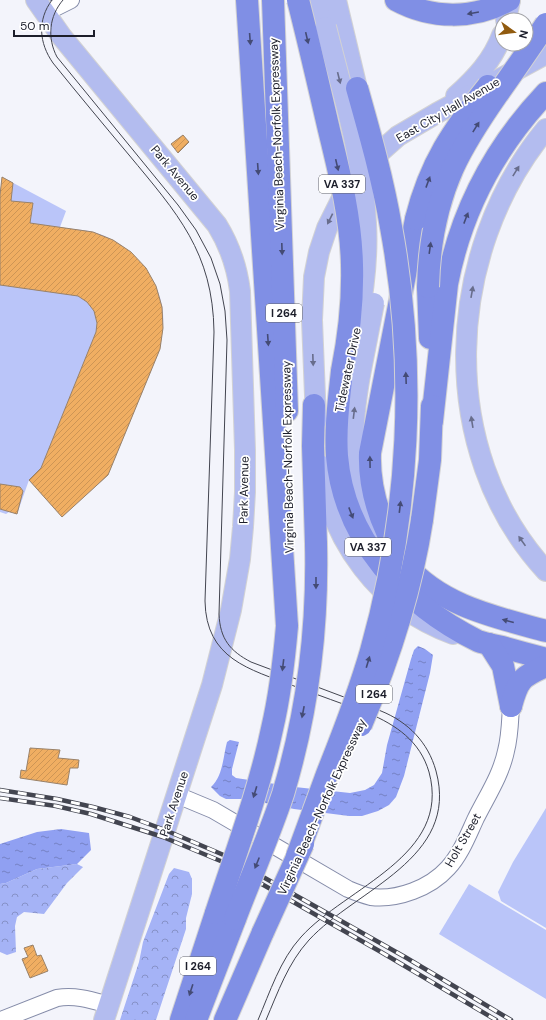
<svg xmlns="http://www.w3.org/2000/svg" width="546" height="1020" viewBox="0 0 546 1020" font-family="'DM Sans',sans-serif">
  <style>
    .green { fill: #bac5f9 }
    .forest { fill: url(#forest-crowns) }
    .water { fill: url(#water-ripples) }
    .building { fill: url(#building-hatch); stroke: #99826a }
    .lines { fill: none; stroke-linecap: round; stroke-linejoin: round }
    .minor-casing { stroke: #858ca9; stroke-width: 18 }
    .major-casing { stroke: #d2d2d4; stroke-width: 22 }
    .highway-casing { stroke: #d2d2d4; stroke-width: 24 }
    .minor { stroke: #fff; stroke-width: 16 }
    .major { stroke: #b3bcef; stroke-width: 20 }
    .highway { stroke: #808fe5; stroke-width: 22 }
    .tram { stroke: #434550; stroke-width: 1 }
    .rail-casing { stroke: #434550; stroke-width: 4.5 }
    .rail { stroke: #fff; stroke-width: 3; stroke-dasharray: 9; stroke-linecap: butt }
    .major-bridge-casing { stroke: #d2d2d4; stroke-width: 22; stroke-linecap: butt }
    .highway-bridge-casing { stroke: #d2d2d4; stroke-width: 24; stroke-linecap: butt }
    .major-bridge { stroke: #b3bcef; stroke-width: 20 }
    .highway-bridge { stroke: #808fe5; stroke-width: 22 }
    .oneway { fill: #444b75 }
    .oneway2 { fill: #686d8c }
    .labels { text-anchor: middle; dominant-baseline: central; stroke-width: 3.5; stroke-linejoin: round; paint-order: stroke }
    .shield { fill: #fff; stroke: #60626a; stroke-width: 1 }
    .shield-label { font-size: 11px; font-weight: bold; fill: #1c1e2a }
    .street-label { font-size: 12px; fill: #1c1e2a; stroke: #fff }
  </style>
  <defs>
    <pattern id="forest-crowns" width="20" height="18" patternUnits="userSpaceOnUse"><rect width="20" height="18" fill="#a5b3f6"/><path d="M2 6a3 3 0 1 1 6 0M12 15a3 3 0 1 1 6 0" fill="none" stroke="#8691c7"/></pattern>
    <pattern id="water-ripples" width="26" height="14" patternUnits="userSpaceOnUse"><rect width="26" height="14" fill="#90a0f2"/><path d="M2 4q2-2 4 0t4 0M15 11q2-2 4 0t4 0" fill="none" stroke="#7582c4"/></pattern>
    <pattern id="building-hatch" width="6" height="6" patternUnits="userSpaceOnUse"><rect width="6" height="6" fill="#f0ae62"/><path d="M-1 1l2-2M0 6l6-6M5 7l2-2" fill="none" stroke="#cd9555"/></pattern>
  </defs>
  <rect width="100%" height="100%" fill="#f3f4fb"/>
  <g class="green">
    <path d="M2 177 66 211 60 227C70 229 82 229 93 232 127 241 156 272 162 306 165 320 162 335 160 349L108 475 62 517 29 480 17 514 9 512 6 514 0 512V195Z"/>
    <path d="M546 808V928L501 901 498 892 513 862Z"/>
    <path d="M469 884 546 930V999L439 934Z"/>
  </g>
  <g class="forest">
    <path d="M77 864 83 867 67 883 44 914 24 912 17 917 15 926 16 952 7 955 0 952V884L6 883 37 869Z"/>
    <path d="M174 868 189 872 192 879V894L186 918V929L156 1020H120L139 962 143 942 169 874Z"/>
  </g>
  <g class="water">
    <path d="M418 646 425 649 433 655 430 673 404 776 396 797 389 805 378 811 362 816H349L294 809 245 799H226L220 796 211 787C223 776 223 757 227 742L230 740 239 742 232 769V775L236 778 295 787 350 793 365 790 374 785 382 773 387 745 411 659 414 650Z"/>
    <path d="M61 829 89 833 91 850 77 864 37 869 6 883 0 884V844L37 832Z"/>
  </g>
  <g class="building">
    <path d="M183 135 189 142 178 153 171 144Z"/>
    <path d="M2 177 13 183 11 201 33 203 30 223 93 232 113 240 131 252 146 268 156 286 162 307 163 328 160 349 108 475 62 517 29 480 41 468 96 332 97 323 94 311 87 302 78 296 0 285V195Z"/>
    <path d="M0 484 20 487 23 491 17 514 0 509Z"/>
    <path d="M30 748 60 750 58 758 79 760 78 768H70L67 785 20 778 21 770 26 771Z"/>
    <path d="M33 945 37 956 41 955 48 971 30 978 22 959 28 957 24 948Z"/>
  </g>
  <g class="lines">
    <defs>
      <g id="minor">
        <path d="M45 13 71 0"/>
        <path d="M177 795 213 810 348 889C355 892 363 895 371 897 398 900 430 888 448 868 461 854 468 835 476 818 487 796 501 775 506 751 510 736 510 721 511 706"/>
        <path d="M1 1020 57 998C76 995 91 1000 109 1005"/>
      </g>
      <g id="major">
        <path d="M36 0 62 37 217 225C230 246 237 267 240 291L245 450V492L243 527 240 559 231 610 212 685 104 1020"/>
        <path d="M320 0 326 27"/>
        <path d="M336 0 357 88"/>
        <path d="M506 20 510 0"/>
        <path d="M456 96C476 78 493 60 502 35"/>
        <path d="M546 129C444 252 435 451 546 571"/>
        <path d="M360 375C350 434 346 484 381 537"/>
        <path d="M316 421 312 320 314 277 319 252 327 228 344 194 370 161 398 136 437 113 546 54"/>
        <path d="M320 465C331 541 379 607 453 634"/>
      </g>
      <g id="highway">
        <path d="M247 0 287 626"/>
        <path d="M273 0 287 411"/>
        <path d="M396 0C431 19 474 20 509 0"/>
        <path d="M416 219 370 453C369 481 375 506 387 532 392 542 397 556 405 564 441 606 495 617 546 631"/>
        <path d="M428 287 430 338"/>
        <path d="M342 371C339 399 335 428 337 456 344 540 405 605 478 641 486 644 494 645 502 647 517 651 531 655 546 659"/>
        <path d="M314 405 313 446 316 544"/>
        <path d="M432 421 447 284C461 211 495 147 546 93"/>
        <path d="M422 520 430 460 432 406"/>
        <path d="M489 644 503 666 511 706"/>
        <path d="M511 706C518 680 521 677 546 666"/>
        <path d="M181 1020 216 913"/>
        <path d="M196 1020 235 919"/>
        <path d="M225 1020 263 932"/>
      </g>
    </defs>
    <use href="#minor" class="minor-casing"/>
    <use href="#major" class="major-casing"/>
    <use href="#highway" class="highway-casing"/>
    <use href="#minor" class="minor"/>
    <use href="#major" class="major"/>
    <use href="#highway" class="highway"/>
    <g class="tram">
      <path d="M52 0C37 20 39 43 53 63 78 94 103 124 129 155 177 213 213 252 214 332L205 601C206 659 249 669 294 686 318 695 343 704 368 713 396 725 420 741 429 772 452 856 346 887 301 937 280 960 270 992 258 1020"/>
      <path d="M63 0C49 16 47 38 57 57L178 205 196 230 211 258 220 284 225 311 227 340 219 614C220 639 230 651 251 662L381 711C408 722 428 742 436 771 460 859 356 889 309 940 288 963 278 992 266 1020"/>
    </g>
    <defs>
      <g id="rail">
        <path d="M0 790 57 799 93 807 130 817 165 830 226 856 405 957 511 1020"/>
        <path d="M0 798 56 806 91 814 163 837 223 862 381 952 496 1020"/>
      </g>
    </defs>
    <use href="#rail" class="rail-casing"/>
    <use href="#rail" class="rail"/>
    <defs>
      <g id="major-bridge">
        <path d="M326 27C342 91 363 156 366 223 368 256 364 289 358 322"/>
        <path d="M360 375 374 303"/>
      </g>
      <g id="highway-bridge">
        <path d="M298 0C309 43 319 87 329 130 340 175 351 219 352 265 353 301 349 336 342 371"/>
        <path d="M416 219C430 163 453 130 488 86"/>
        <path d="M428 287C429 246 436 206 453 168 465 142 481 118 497 95 514 71 530 48 546 24"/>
        <path d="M361 725C389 659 411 592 422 520"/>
        <path d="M297 856C307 829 317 802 327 774 343 734 359 693 371 651 410 513 417 368 391 227 383 180 370 134 357 88"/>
        <path d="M216 913C236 852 259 791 272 729 280 695 284 661 287 626"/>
        <path d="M235 919C251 877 269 836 283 794 308 711 318 630 316 544"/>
        <path d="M263 932 303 844"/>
      </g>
    </defs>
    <use href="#major-bridge" class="major-bridge-casing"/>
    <use href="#highway-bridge" class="highway-bridge-casing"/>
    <use href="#major-bridge" class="major-bridge"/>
    <use href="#highway-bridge" class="highway-bridge"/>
  </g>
  <defs><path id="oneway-solid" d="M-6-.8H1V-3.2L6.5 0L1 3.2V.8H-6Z"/></defs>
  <g class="oneway">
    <use href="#oneway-solid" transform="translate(473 13) rotate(170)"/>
    <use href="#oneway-solid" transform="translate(307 38) rotate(77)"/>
    <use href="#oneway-solid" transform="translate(250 39) rotate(86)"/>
    <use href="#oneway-solid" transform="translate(476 127) rotate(-58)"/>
    <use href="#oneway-solid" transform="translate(337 165) rotate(77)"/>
    <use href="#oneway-solid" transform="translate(258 169) rotate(86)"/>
    <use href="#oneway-solid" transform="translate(428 182) rotate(-70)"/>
    <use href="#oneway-solid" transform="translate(466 218) rotate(-69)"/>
    <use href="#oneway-solid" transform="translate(430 248) rotate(-82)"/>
    <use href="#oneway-solid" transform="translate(282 249) rotate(88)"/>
    <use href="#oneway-solid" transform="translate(268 340) rotate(86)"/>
    <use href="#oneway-solid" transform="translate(406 378) rotate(-92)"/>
    <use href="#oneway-solid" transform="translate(370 462) rotate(-91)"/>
    <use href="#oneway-solid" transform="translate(400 507) rotate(-83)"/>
    <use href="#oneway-solid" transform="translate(351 513) rotate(69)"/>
    <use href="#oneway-solid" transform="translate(316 583) rotate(90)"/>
    <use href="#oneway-solid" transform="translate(508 621) rotate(-165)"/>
    <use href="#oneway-solid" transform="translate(368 662) rotate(-73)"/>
    <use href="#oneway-solid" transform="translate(283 665) rotate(97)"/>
    <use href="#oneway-solid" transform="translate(303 712) rotate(101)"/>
    <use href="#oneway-solid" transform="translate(255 792) rotate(107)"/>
    <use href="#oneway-solid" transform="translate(257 863) rotate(112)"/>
    <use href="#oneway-solid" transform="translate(191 990) rotate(108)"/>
  </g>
  <g class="oneway2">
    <use href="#oneway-solid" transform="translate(339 78) rotate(76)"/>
    <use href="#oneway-solid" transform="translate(516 171) rotate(-58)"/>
    <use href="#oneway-solid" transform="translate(330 219) rotate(116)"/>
    <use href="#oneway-solid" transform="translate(472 292) rotate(-80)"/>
    <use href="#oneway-solid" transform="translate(313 360) rotate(88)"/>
    <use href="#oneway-solid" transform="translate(354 413) rotate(-83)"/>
    <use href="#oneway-solid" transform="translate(472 422) rotate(-99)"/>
    <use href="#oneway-solid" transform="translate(522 541) rotate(-125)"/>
  </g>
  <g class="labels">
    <g class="shield">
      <rect x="319" y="175" width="46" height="18" rx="3"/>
      <rect x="266" y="304" width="36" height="18" rx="3"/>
      <rect x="345" y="538" width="46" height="18" rx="3"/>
      <rect x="356" y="685" width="36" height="18" rx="3"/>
      <rect x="180" y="957" width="36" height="18" rx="3"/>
    </g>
    <g class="shield-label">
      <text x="342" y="184">VA 337</text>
      <text x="284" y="313">I 264</text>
      <text x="368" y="547">VA 337</text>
      <text x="374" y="694">I 264</text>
      <text x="198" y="966">I 264</text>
    </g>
    <g class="street-label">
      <text transform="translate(448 110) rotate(-30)">East City Hall Avenue</text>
      <text transform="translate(277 134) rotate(-92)">Virginia Beach-Norfolk Expressway</text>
      <text transform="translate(175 173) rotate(50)">Park Avenue</text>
      <text transform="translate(348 370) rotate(-78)">Tidewater Drive</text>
      <text transform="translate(288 457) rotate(-91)">Virginia Beach-Norfolk Expressway</text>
      <text transform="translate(244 490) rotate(-89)">Park Avenue</text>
      <text transform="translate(174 804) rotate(-72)">Park Avenue</text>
      <text transform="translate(322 807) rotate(-65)">Virginia Beach-Norfolk Expressway</text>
      <text transform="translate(463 840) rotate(-60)">Holt Street</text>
    </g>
  </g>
  <g transform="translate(514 32) rotate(104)"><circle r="19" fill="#ffffff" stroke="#a4a5aa"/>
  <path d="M0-3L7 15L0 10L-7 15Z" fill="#915b0f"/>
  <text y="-6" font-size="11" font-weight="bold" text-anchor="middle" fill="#1c1e2a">N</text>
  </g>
  <path d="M14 30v6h80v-6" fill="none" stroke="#1c1e2a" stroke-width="2"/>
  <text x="20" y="30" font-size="12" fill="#1c1e2a" stroke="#ffffff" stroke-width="3" paint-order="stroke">50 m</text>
</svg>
